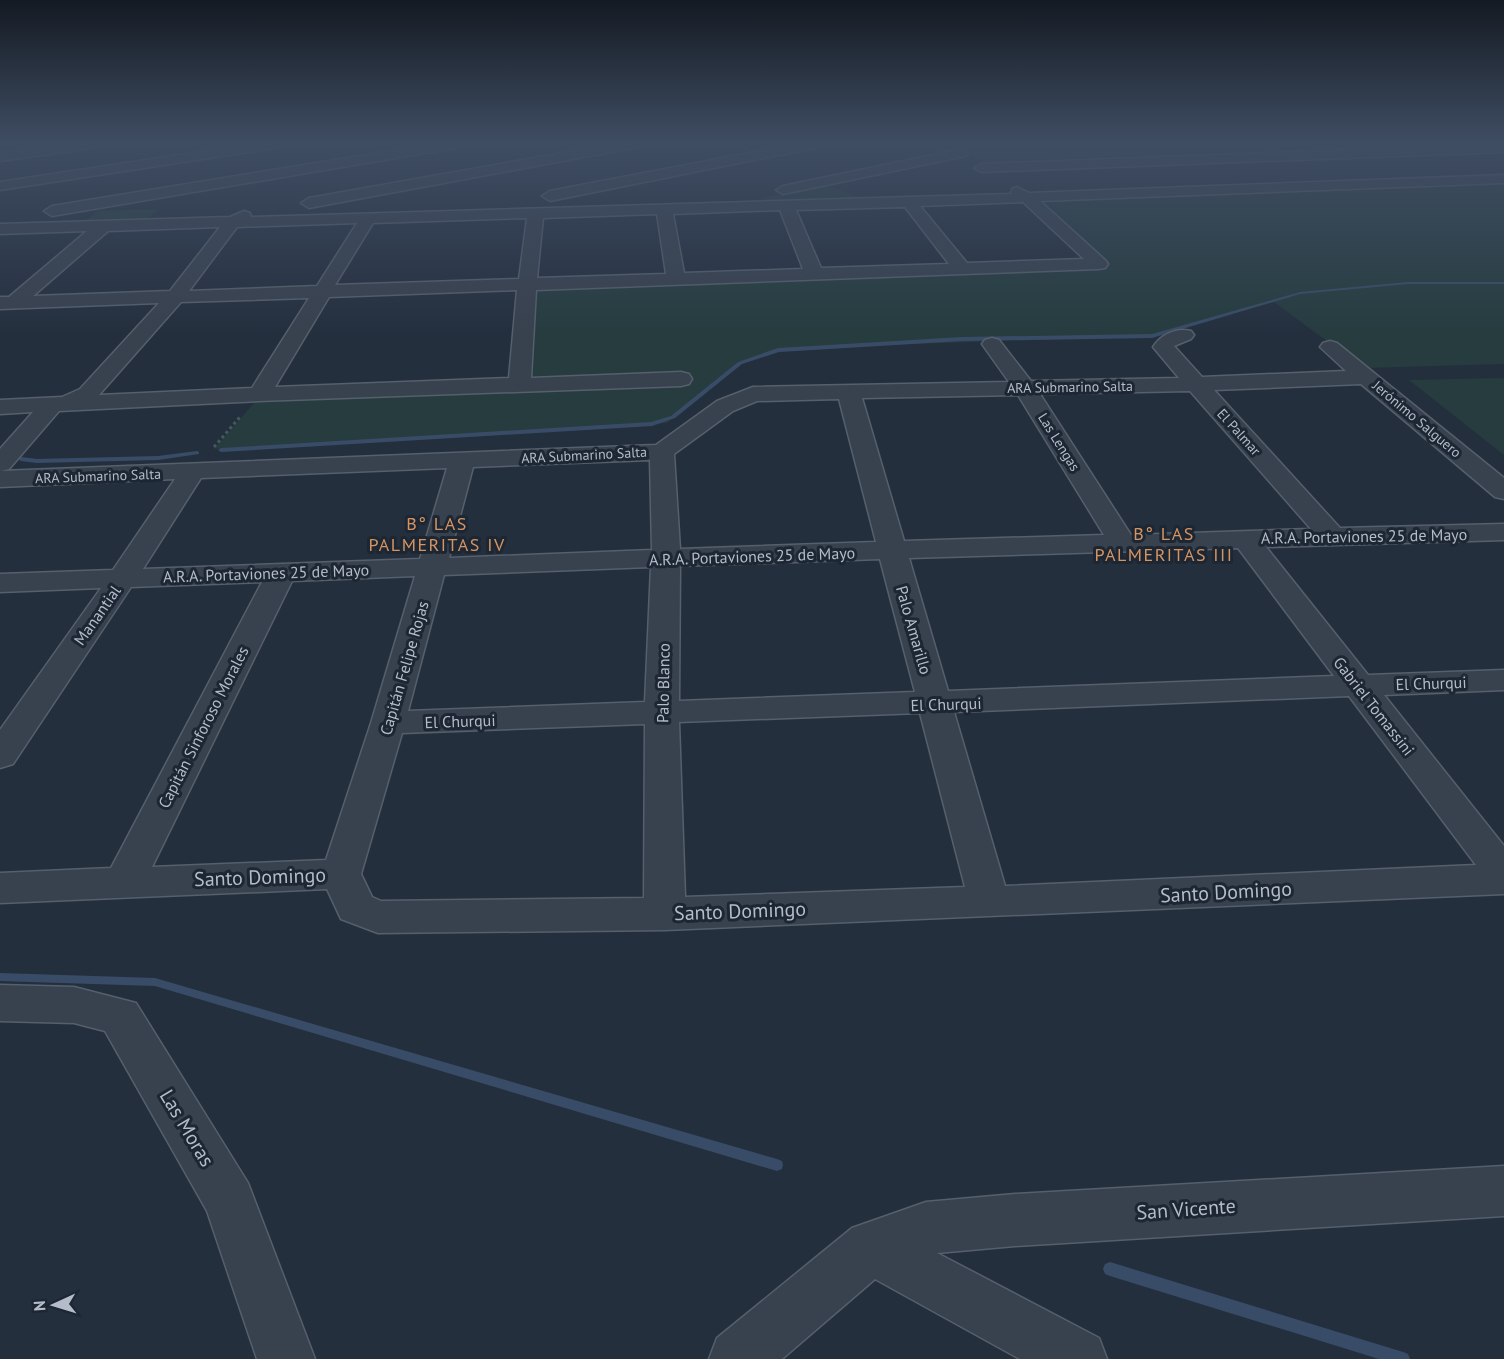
<svg xmlns="http://www.w3.org/2000/svg" width="1504" height="1359" viewBox="0 0 1504 1359" font-family="'PT Sans',sans-serif">
  <style>
    .green { fill: #263c3f }
    .lines { fill: none; stroke-linecap: round; stroke-linejoin: round }
    .stream { fill: #394c67; fill-rule: evenodd }
    .minor-casing { stroke: #565f6c; stroke-width: 3 }
    .path { stroke: #44595c; stroke-width: 3; stroke-dasharray: 3 3; stroke-linecap: butt }
    .minor { fill: #38414e; fill-rule: evenodd }
    .labels { text-anchor: middle; dominant-baseline: central; stroke-width: 6; stroke-linejoin: round; paint-order: stroke }
    .far-street-label { font-size: 14px; fill: #b4bcc9; stroke: #1d2633 }
    .street-label { font-size: 16px; fill: #b4bcc9; stroke: #1d2633 }
    .neighbourhood-label { font-size: 18px; letter-spacing: 1.5px; fill: #d59563; stroke: #1d2633 }
    .near-street-label { font-size: 20px; fill: #b4bcc9; stroke: #1d2633 }
  </style>
  <rect width="100%" height="100%" fill="#242f3e"/>
  <g class="green">
    <path d="M954 143H1146L1176 160 989 166Z"/>
    <path d="M1504 180V364L1363 368 1274 302 1155 336 794 348 738 362 667 423 214 449 261 395 520 386 531 285 1100 264 1028 198Z"/>
    <path d="M825 185 865 200 765 203 761 198Z"/>
    <path d="M158 209 148 219 86 221 97 211Z"/>
    <path d="M1504 378V455L1409 380Z"/>
  </g>
  <g class="lines">
    <g class="stream">
      <path d="M1408 282H1504V284H1408L1300 294 1152 338 962 341 779 352 742 364 675 418 652 426 221 452 218 450 221 448 651 422 671 416 738 362 778 348 962 337 1152 334 1300 292Z"/>
      <path d="M197 451 199 452V454L158 460 37 463 21 461 18 459 21 457 37 459 158 456Z"/>
      <path d="M0 973 155 978 777 1159 782 1161 783 1165 782 1169 777 1171 155 986 0 981Z"/>
      <path d="M1110 1262 1403 1352 1408 1354 1410 1359H1379L1110 1276 1105 1274 1103 1269 1105 1264Z"/>
    </g>
    <defs>
      <g id="minor">
        <path d="M72 143H105L98 147 0 161V153Z"/>
        <path d="M258 143H289L282 147 0 190V182Z"/>
        <path d="M439 143H468L461 147 52 216 44 211 52 206Z"/>
        <path d="M618 143H645L638 147 309 208 301 203 309 198Z"/>
        <path d="M800 143H826L819 147 550 201 542 196 550 191Z"/>
        <path d="M1504 144V152L981 172 974 168 981 164Z"/>
        <path d="M961 149 968 153 966 156 783 194 776 190 783 186Z"/>
        <path d="M1504 175V183L1040 201 1105 260 1108 264 1105 268 1099 269 536 290 531 378 681 372 689 374 692 379 689 384 681 386 259 401 59 411 9 469 1 471 656 445 717 401 753 387 1009 382 982 344 985 340 992 338 999 340 1031 381 1179 378 1153 347C1160 335 1177 327 1191 331L1194 335 1191 339 1174 346 1202 377 1346 371 1320 347 1323 343 1330 341 1337 343 1504 478V499L1495 497 1361 384 1214 390 1340 528 1504 524V540L1266 547 1368 675 1504 670V690L1384 695 1504 846V894L665 930 378 933 341 919 327 889 0 903V873L111 868 262 582 131 587 13 764 0 768V730L101 588 0 592V574L113 570 175 479 0 487V449L33 412 0 414V400L62 397 80 389 159 303 0 309V297H9L87 231 0 234V224L230 217 244 211 250 213 251 217 909 197 1011 194 1012 189 1017 187 1029 193ZM1023 202 1084 259 967 263 920 206ZM905 207 949 264 821 268 796 210ZM780 210 803 269 684 273 673 214ZM657 214 666 274 537 278 543 218ZM527 218 519 279 335 285 373 223ZM357 223 317 286 189 291 237 227ZM220 227 170 291 33 296 108 231ZM517 290 509 378 275 387 329 297ZM309 298 252 388 99 395 181 302ZM1190 391 1311 529 1131 535 1040 394ZM1018 395 1104 535 904 541 862 398ZM839 399 876 542 680 549 674 454 733 411 757 401ZM650 460 652 550 449 558 473 467ZM447 468 420 559 143 569 201 478ZM1238 548 1334 676 948 691 909 558ZM880 559 915 692 679 701 680 566ZM651 567 645 702 408 711 444 575ZM415 576 371 723 326 860 152 867 292 581ZM1349 696 1476 865 1005 886 954 712ZM920 713 965 887 685 897 679 722ZM645 724 644 898 381 901 372 897 361 874 402 733Z"/>
        <path d="M0 985 74 987 136 1003 248 1183 315 1359H257L207 1211 105 1031 74 1023 0 1021Z"/>
        <path d="M1504 1166V1216L1015 1246 937 1253 1099 1338 1107 1359H1020L875 1279 782 1359H709L717 1338 852 1228 926 1202 1015 1194Z"/>
      </g>
    </defs>
    <use href="#minor" class="minor-casing"/>
    <path class="path" d="M214 447 240 417"/>
    <use href="#minor" class="minor"/>
  </g>
  <linearGradient id="sky" x2="0" y2="1"><stop stop-color="#141a22"/><stop offset="0.43" stop-color="#3f4d63"/><stop offset="1" stop-color="#3f4d63" stop-opacity="0"/></linearGradient>
  <rect width="1504" height="333" fill="url(#sky)"/>
  <g class="labels">
    <g class="far-street-label">
      <text transform="translate(1070 387) rotate(-1)">ARA Submarino Salta</text>
      <text transform="translate(1417 419) rotate(40)">Jerónimo Salguero</text>
      <text transform="translate(1239 432) rotate(48)">El Palmar</text>
      <text transform="translate(1059 442) rotate(58)">Las Lengas</text>
      <text transform="translate(584 455) rotate(-3)">ARA Submarino Salta</text>
      <text transform="translate(98 476) rotate(-2)">ARA Submarino Salta</text>
    </g>
    <g class="street-label">
      <text transform="translate(1364 536) rotate(-1)">A.R.A. Portaviones 25 de Mayo</text>
      <text transform="translate(752 556) rotate(-2)">A.R.A. Portaviones 25 de Mayo</text>
      <text transform="translate(266 573) rotate(-2)">A.R.A. Portaviones 25 de Mayo</text>
      <text transform="translate(97 615) rotate(-55)">Manantial</text>
      <text transform="translate(914 630) rotate(74)">Palo Amarillo</text>
      <text transform="translate(404 668) rotate(-74)">Capitán Felipe Rojas</text>
      <text transform="translate(663 683) rotate(-89)">Palo Blanco</text>
      <text transform="translate(1431 683) rotate(-2)">El Churqui</text>
      <text transform="translate(946 704) rotate(-2)">El Churqui</text>
      <text transform="translate(1374 706) rotate(52)">Gabriel Tomassini</text>
      <text transform="translate(460 721) rotate(-2)">El Churqui</text>
      <text transform="translate(203 727) rotate(-63)">Capitán Sinforoso Morales</text>
    </g>
    <g class="neighbourhood-label">
      <text x="437" y="523">B° LAS<tspan x="437" dy="21">PALMERITAS IV</tspan></text>
      <text x="1164" y="533">B° LAS<tspan x="1164" dy="21">PALMERITAS III</tspan></text>
    </g>
    <g class="near-street-label">
      <text transform="translate(260 877) rotate(-2)">Santo Domingo</text>
      <text transform="translate(1226 892) rotate(-3)">Santo Domingo</text>
      <text transform="translate(740 911) rotate(-2)">Santo Domingo</text>
      <text transform="translate(187 1128) rotate(59)">Las Moras</text>
      <text transform="translate(1186 1209) rotate(-4)">San Vicente</text>
    </g>
  </g>
  <g transform="translate(54 1305) rotate(266)" stroke="#1d2633" stroke-width="4.5" paint-order="stroke">
  <path d="M0-4.5L10 22L0 15L-10 22Z" fill="#b4bcc9"/>
  <text y="-9" font-size="16" font-weight="bold" text-anchor="middle" fill="#b4bcc9">N</text>
  </g>
</svg>
